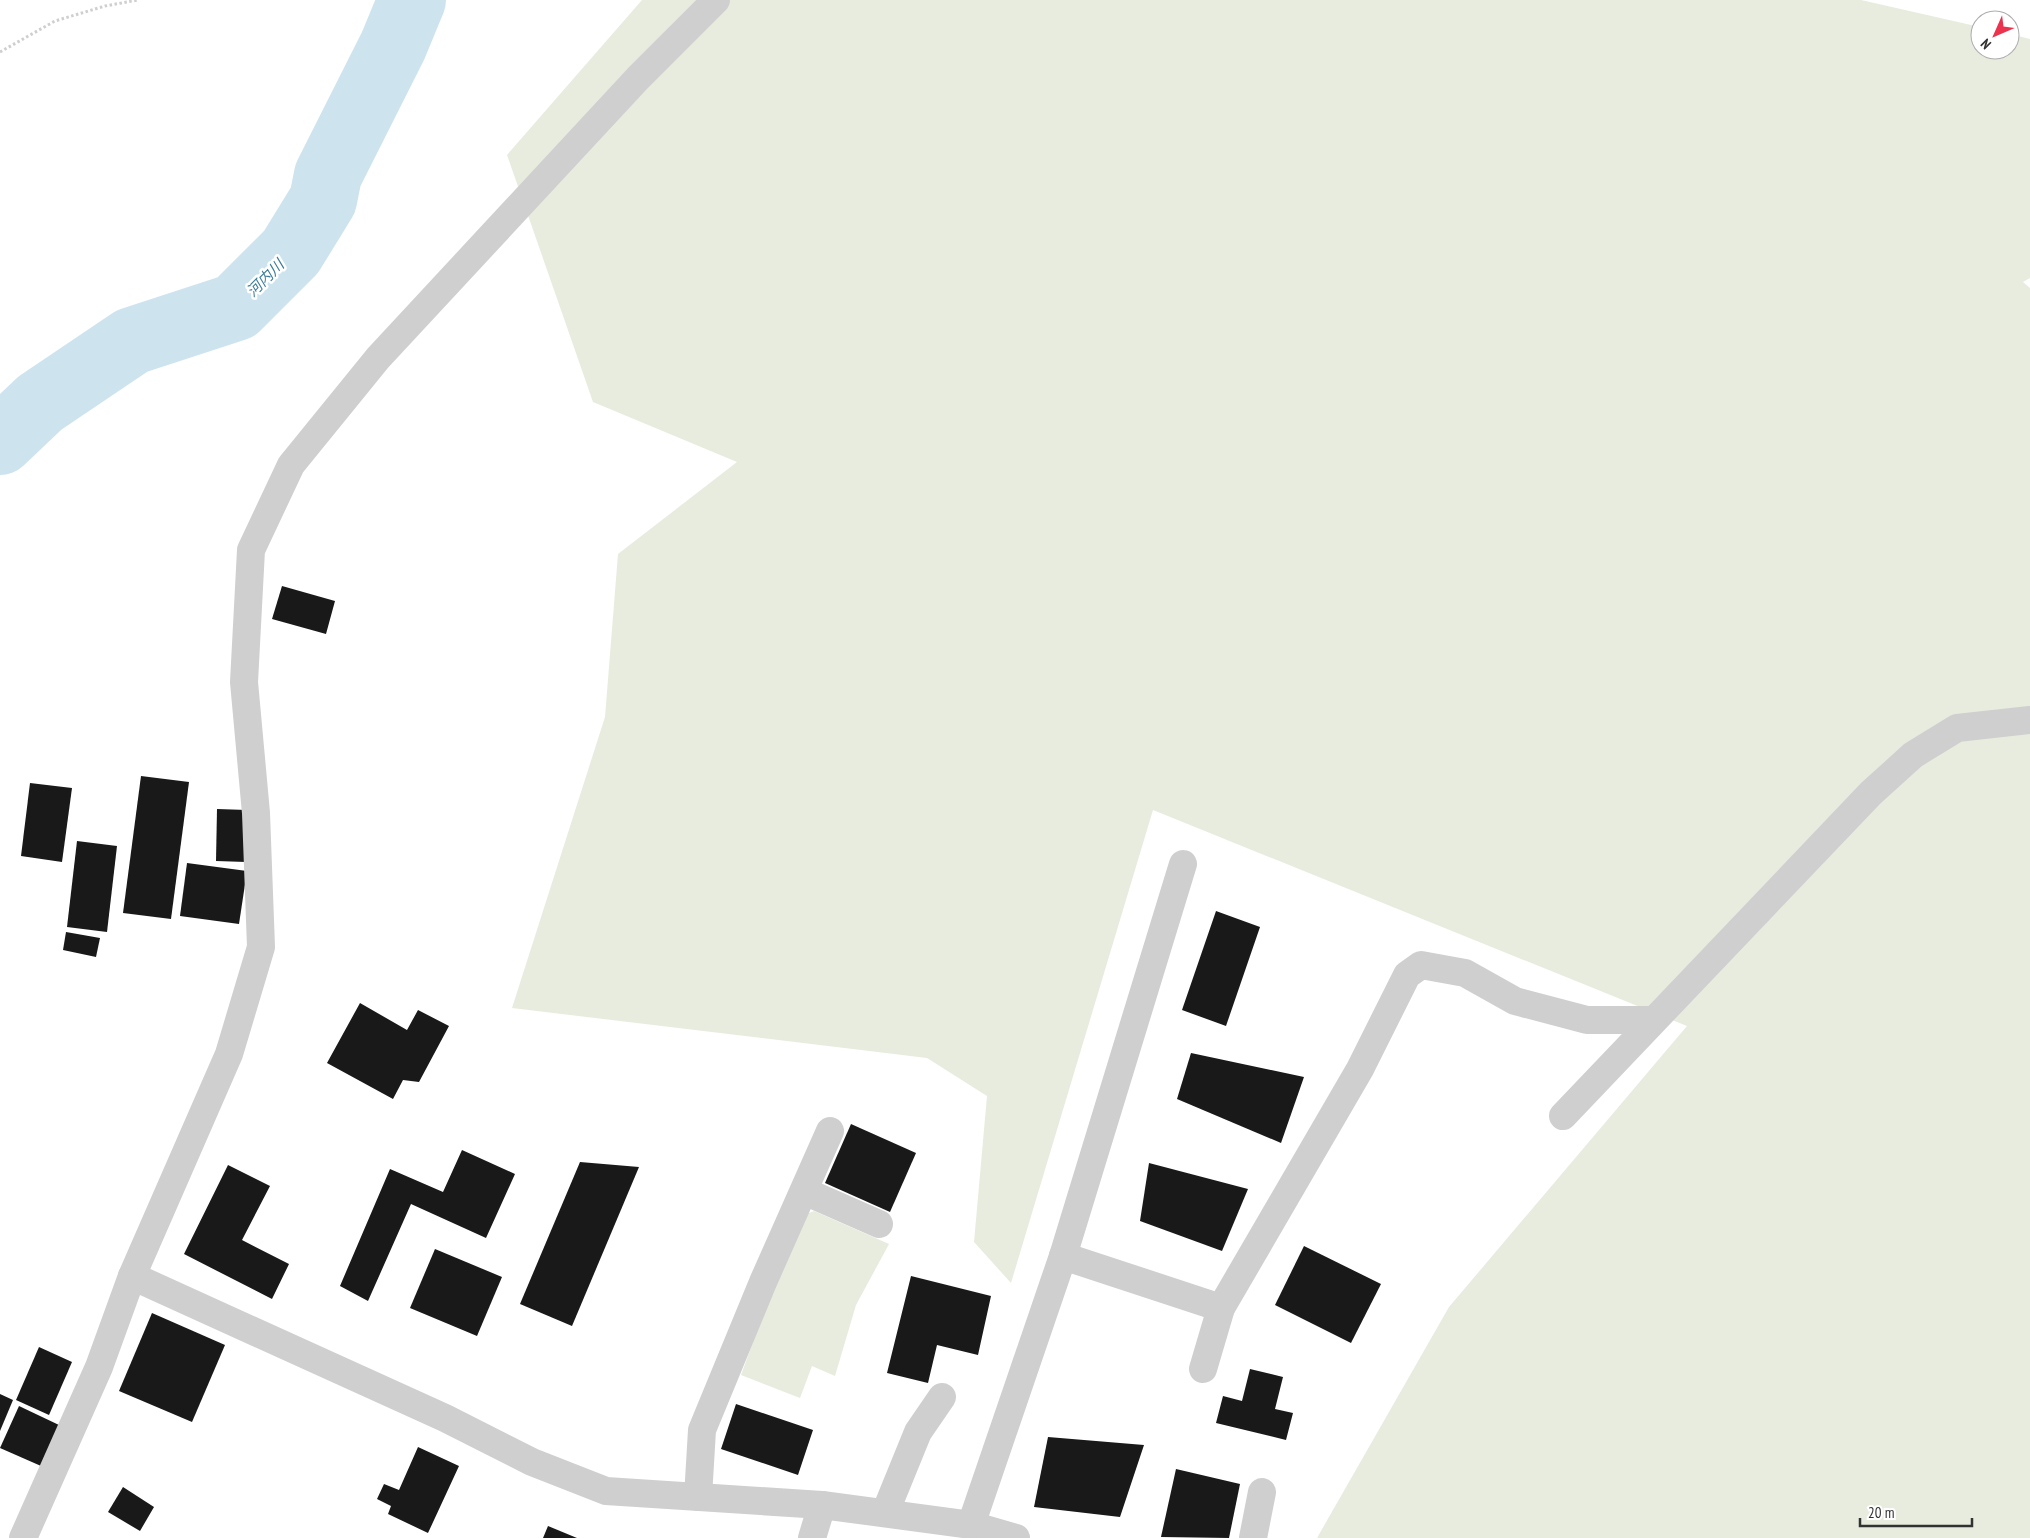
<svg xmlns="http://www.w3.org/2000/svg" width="2030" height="1538" viewBox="0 0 2030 1538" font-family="'PT Sans Narrow','Noto Sans JP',sans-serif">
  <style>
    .green { fill: #e7ecde }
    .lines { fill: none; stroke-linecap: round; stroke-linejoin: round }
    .river { stroke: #cde4ef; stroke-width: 68 }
    .building { fill: #191919 }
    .path { stroke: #cfcfcf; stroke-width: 3; stroke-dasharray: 2.5 2.5; stroke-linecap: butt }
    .minor { stroke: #cfcfcf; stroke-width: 28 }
    .labels { text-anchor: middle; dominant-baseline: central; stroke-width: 5; stroke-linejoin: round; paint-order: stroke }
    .water-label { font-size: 15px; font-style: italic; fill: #3c7c99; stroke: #fff }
  </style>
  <rect width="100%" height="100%" fill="#fff"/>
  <g class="green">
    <path d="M642 0H1861L1980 27V50H2010V34L2030 39V278L2023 282 2030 288V1538H1317L1449 1307 1687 1026 1153 810 1011 1283 974 1242 987 1096 927 1058 512 1008 605 717 618 554 737 462 593 402 507 155Z"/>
    <path d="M814 1211 889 1244 856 1305 835 1376 812 1366 800 1398 741 1375 799 1217Z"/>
  </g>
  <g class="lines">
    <path class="river" d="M0 441 40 403 132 341 236 307 291 252 323 200 328 175 393 46 412 0"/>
  </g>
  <g class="building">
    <path d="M282 586 335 601 326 634 272 619Z"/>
    <path d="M141 776 189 782 171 919 123 913Z"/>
    <path d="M30 783 72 788 62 862 21 856Z"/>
    <path d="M217 809 247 810 246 862 216 861Z"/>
    <path d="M77 841 117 846 107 932 67 927Z"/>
    <path d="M187 863 247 871 239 924 180 916Z"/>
    <path d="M1216 911 1260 927 1226 1026 1182 1010Z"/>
    <path d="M66 932 100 938 96 957 63 950Z"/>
    <path d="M360 1003 407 1030 418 1010 449 1026 419 1082 403 1080 393 1099 327 1063Z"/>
    <path d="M1191 1053 1304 1077 1281 1143 1177 1099Z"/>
    <path d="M851 1124 916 1153 890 1212 825 1183Z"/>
    <path d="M462 1150 515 1174 486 1238 411 1204 368 1301 340 1286 390 1169 443 1192Z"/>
    <path d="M580 1162 639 1167 572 1326 520 1304Z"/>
    <path d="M1149 1163 1248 1189 1222 1251 1140 1221Z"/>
    <path d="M228 1165 270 1186 242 1240 289 1264 272 1299 184 1254Z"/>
    <path d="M1304 1246 1381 1284 1351 1343 1275 1305Z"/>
    <path d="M435 1249 502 1277 477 1336 410 1308Z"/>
    <path d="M911 1276 991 1296 978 1355 937 1345 928 1383 887 1373Z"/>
    <path d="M152 1313 225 1345 192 1422 119 1391Z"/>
    <path d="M39 1347 72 1362 49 1415 16 1400Z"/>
    <path d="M1250 1369 1283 1377 1275 1409 1293 1413 1286 1440 1216 1423 1223 1396 1242 1401Z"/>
    <path d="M0 1394 13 1400 0 1431Z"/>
    <path d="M736 1404 813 1430 798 1475 721 1449Z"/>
    <path d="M19 1406 59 1425 41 1466 0 1448Z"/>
    <path d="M1048 1437 1144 1445 1120 1517 1034 1507Z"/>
    <path d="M418 1447 459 1466 428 1533 388 1514 391 1506 377 1499 384 1484 399 1490Z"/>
    <path d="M1176 1469 1240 1484 1229 1538 1161 1537Z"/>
    <path d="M123 1487 154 1507 140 1531 108 1512Z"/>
    <path d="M548 1526 577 1538H543Z"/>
  </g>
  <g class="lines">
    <path class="path" d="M0 52 55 21 105 6 138 0"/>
    <g class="minor">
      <path d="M1563 1116 1871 793 1913 755 1957 728 2030 720"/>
      <path d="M804 1191 879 1224"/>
      <path d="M1063 1256 1221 1308"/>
      <path d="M132 1276 445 1418 532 1462 606 1491 822 1505 971 1525 1016 1538"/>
      <path d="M1203 1369 1221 1308 1360 1069 1407 975 1421 965 1465 973 1515 1001 1587 1020H1653"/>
      <path d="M698 1497 702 1430 763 1282 830 1131"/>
      <path d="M885 1513 918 1432 942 1397"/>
      <path d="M971 1525 1063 1256 1183 864"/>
      <path d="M23 1538 99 1367 132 1276 229 1054 261 947 256 813 244 682 251 550 291 465 378 358 638 78 716 0"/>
      <path d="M812 1538 822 1505"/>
      <path d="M1253 1538 1262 1492"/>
    </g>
  </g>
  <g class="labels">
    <g class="water-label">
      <text transform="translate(265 278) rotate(-45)">河内川</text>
    </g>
  </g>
  <g transform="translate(1995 35) rotate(225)"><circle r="24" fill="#ffffff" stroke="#adadad"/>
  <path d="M0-4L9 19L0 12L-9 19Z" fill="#eb334e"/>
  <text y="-8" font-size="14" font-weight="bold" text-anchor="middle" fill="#323232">N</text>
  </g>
  <path d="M1860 1518v8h112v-8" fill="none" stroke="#323232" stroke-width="2.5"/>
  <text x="1868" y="1518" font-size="15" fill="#323232" stroke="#ffffff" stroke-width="4" paint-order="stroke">20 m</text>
</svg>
